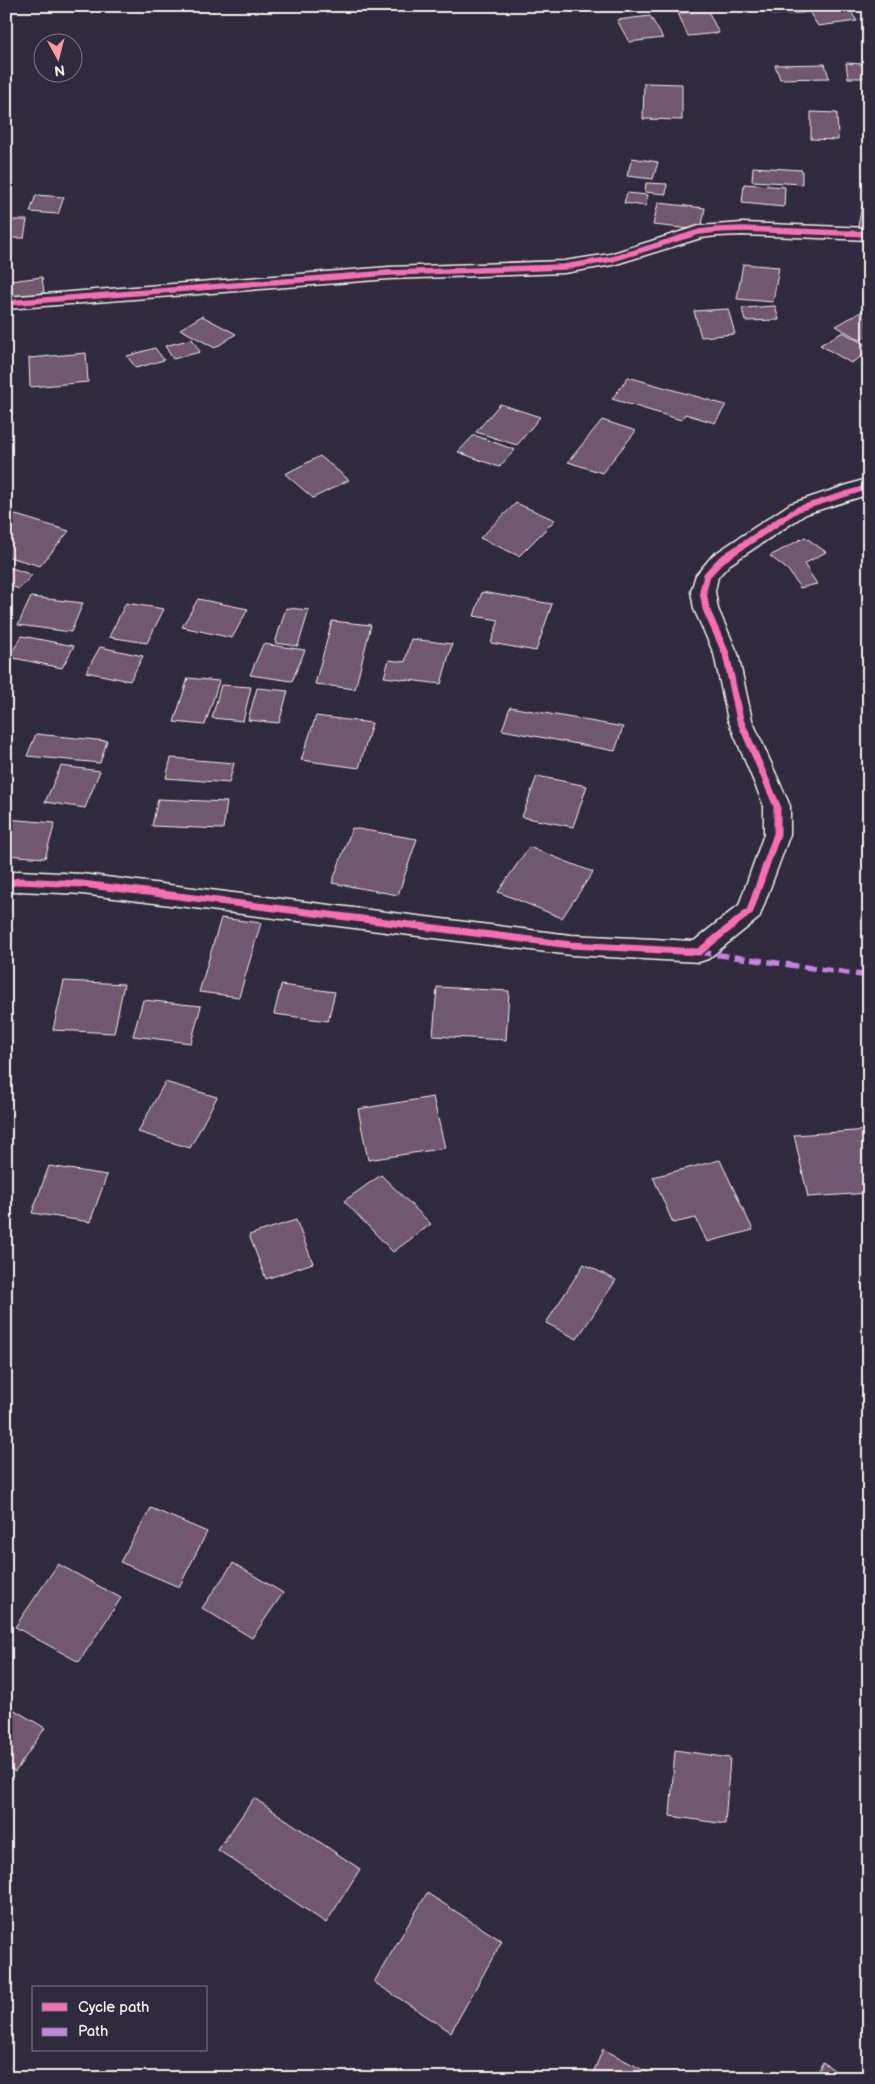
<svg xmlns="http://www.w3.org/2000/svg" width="875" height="2084" viewBox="0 0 875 2084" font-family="'Balsamiq Sans',sans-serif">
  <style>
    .building { fill: #6f596e; stroke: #f4f1e8 }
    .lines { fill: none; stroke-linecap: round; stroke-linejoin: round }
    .minor-casing { stroke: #f4f1e8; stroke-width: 3 }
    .minor { fill: #2f2a3d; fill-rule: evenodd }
    .quiet { stroke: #c483df; stroke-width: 5.5; stroke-dasharray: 12 5.5; stroke-linecap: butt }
    .cycleway-far1-casing { stroke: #2f2a3d; stroke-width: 8 }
    .cycleway-casing { stroke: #2f2a3d; stroke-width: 10 }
    .cycleway-far1 { stroke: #f96db3; stroke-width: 5.5 }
    .cycleway { stroke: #f96db3; stroke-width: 7 }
  </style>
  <rect width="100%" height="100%" fill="#2f2a3d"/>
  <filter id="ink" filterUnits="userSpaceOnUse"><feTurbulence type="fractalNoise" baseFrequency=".02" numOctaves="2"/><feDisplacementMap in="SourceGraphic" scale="10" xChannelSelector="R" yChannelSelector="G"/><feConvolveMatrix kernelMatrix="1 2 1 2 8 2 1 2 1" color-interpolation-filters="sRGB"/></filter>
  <g filter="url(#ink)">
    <g class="building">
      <path d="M669 6H705L671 10Z"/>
      <path d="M769 6H801L804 13 772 15Z"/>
      <path d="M847 6 857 21 818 26 806 7Z"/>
      <path d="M708 11 719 33 688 36 678 13Z"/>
      <path d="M650 16 663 38 629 42 617 20Z"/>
      <path d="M846 63 864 64 867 78H848Z"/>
      <path d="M825 64 829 78 780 79 775 65Z"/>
      <path d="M644 83 682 84V120L643 119Z"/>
      <path d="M811 112 837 113 838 140 811 139Z"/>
      <path d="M632 158 658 162 653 179 627 176Z"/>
      <path d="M753 167 802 170V184L752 181Z"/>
      <path d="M646 183 667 184 666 194 645 192Z"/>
      <path d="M744 184 785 187 784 207 742 203Z"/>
      <path d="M627 193 648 195 645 206 624 203Z"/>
      <path d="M36 195 64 197 58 214 30 212Z"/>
      <path d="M658 203 705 208 701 230 653 225Z"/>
      <path d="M862 206 869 207V228L858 226Z"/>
      <path d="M6 220H27L24 238H6Z"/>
      <path d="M743 264 779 267 773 302 737 299Z"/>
      <path d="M42 277 44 293 12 297 10 281Z"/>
      <path d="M775 306 779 320 745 321 742 308Z"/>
      <path d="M868 308 869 335 860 340 836 326Z"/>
      <path d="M728 309 735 334 701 337 694 311Z"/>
      <path d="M202 316 236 334 215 348 180 329Z"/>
      <path d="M843 332 869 347V352L851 363 820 345Z"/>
      <path d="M192 339 200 352 173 359 165 346Z"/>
      <path d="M155 348 164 360 136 368 127 356Z"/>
      <path d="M86 353 88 382 30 387 29 358Z"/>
      <path d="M628 377 726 405 715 423 685 414 681 420 612 399Z"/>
      <path d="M500 404 540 417 517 445 476 432Z"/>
      <path d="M602 420 636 431 602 473 568 462Z"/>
      <path d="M474 435 515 450 499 467 458 452Z"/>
      <path d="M320 456 349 480 313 498 285 474Z"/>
      <path d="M516 503 555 520 519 556 480 538Z"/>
      <path d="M6 512 69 531 40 566 6 556Z"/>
      <path d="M805 537 826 552 804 564 817 584 800 588 788 570 770 556Z"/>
      <path d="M6 566 32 575 19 589 6 584Z"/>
      <path d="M482 592 552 604 536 651 491 643 499 620 474 616Z"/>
      <path d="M31 597 83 603 71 632 18 625Z"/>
      <path d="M198 599 248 609 232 638 182 627Z"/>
      <path d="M126 603 164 609 147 643 109 637Z"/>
      <path d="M286 608 309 610 298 646 275 643Z"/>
      <path d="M332 621 371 625 355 689 315 684Z"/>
      <path d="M22 636 74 646 62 668 9 657Z"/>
      <path d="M411 639 452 644 441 684 384 677 389 660 405 662Z"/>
      <path d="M263 644 305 650 292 681 250 675Z"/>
      <path d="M100 647 143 656 130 681 86 672Z"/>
      <path d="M188 678 219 681 205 725 174 722Z"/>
      <path d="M221 685 251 687 243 721 212 718Z"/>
      <path d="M257 688 288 691 279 723 248 720Z"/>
      <path d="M510 707 623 727 615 751 502 730Z"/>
      <path d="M316 716 372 723 359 768 301 760Z"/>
      <path d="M36 734 107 741 100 763 27 756Z"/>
      <path d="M171 758 234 763 229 783 166 778Z"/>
      <path d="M61 766 100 771 85 808 45 802Z"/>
      <path d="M537 776 587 786 573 827 522 817Z"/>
      <path d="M158 799 227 802 223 829 152 826Z"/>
      <path d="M6 819 55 823 45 858 6 855Z"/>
      <path d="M352 828 417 839 398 895 332 883Z"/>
      <path d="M529 847 593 872 562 918 498 892Z"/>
      <path d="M221 918 261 923 239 997 199 992Z"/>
      <path d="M64 981 124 984 114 1033 53 1030Z"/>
      <path d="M281 985 335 992 328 1021 274 1014Z"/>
      <path d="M437 987 509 991 506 1040 433 1036Z"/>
      <path d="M143 1000 201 1006 191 1043 133 1036Z"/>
      <path d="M165 1082 217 1097 190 1148 138 1132Z"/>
      <path d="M433 1097 445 1148 368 1160 358 1109Z"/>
      <path d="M869 1130V1193L808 1197 794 1135Z"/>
      <path d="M720 1160 753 1230 707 1242 696 1218 673 1223 653 1177Z"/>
      <path d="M49 1166 107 1175 90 1222 32 1213Z"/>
      <path d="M381 1175 431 1224 393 1252 344 1201Z"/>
      <path d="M296 1220 313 1263 266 1279 249 1235Z"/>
      <path d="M584 1264 616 1280 577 1339 546 1323Z"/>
      <path d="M151 1508 207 1532 179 1587 120 1562Z"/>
      <path d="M233 1563 283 1593 252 1638 202 1608Z"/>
      <path d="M58 1564 121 1598 79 1662 15 1627Z"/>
      <path d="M6 1705 45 1728 15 1772 6 1766Z"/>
      <path d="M675 1750 730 1758 725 1824 670 1816Z"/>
      <path d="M254 1798 360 1869 326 1923 218 1850Z"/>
      <path d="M427 1893 502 1941 451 2032 374 1982Z"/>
      <path d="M603 2049 658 2078H591Z"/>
      <path d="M823 2062 845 2078H814Z"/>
    </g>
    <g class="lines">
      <defs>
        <g id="minor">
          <path d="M742 223 869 228V240L742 235 717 236 701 238 613 265 564 273 389 279 6 309V297L389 267 564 261 610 254 699 226Z"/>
          <path d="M869 478V494L806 514 729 565 718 577 715 591 718 609 738 654 752 720 790 806V834L759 918 708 959 699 962 571 955 82 894 19 891 6 894V874L19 871 82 874 571 935 694 941 739 905 764 834V806L728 720 714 654 694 609 691 591 696 575 713 555 790 504Z"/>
        </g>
      </defs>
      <use href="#minor" class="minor-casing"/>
      <use href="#minor" class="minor"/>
      <path class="quiet" d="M699 952 869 976"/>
      <defs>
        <g id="cycleway-far1">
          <path d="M6 303 389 273 564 267 613 259 699 232 717 230 742 229 869 234"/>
          <path d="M779 521 798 509 862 489 869 485"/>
        </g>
        <path id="cycleway" d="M6 884 19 881 82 884 571 945 699 952 750 911 777 834V806L740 720 726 654 706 609 703 591 707 575 721 560 781 520"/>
      </defs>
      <use href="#cycleway-far1" class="cycleway-far1-casing"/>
      <use href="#cycleway" class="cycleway-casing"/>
      <use href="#cycleway-far1" class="cycleway-far1"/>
      <use href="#cycleway" class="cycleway"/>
    </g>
  </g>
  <rect width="875" height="2084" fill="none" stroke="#2f2a3d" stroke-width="25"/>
  <rect x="12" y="12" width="850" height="2059" fill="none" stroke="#f4f1e8" stroke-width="2" filter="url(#ink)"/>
  <rect x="32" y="1986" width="175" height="65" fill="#2f2a3d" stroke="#7e7a81"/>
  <rect x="42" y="2003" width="25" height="8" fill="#f96db3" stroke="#7e7a81"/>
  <text x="78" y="2012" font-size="15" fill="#f4f1e8">Cycle path</text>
  <rect x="42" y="2028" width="25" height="8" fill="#c483df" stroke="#7e7a81"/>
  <text x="78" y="2036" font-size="15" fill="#f4f1e8">Path</text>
  <g transform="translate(58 58) rotate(173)"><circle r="24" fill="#2f2a3d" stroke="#7e7a81"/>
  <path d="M0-4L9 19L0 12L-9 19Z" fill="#ff9aa2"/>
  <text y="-8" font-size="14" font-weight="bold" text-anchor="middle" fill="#f4f1e8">N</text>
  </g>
</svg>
